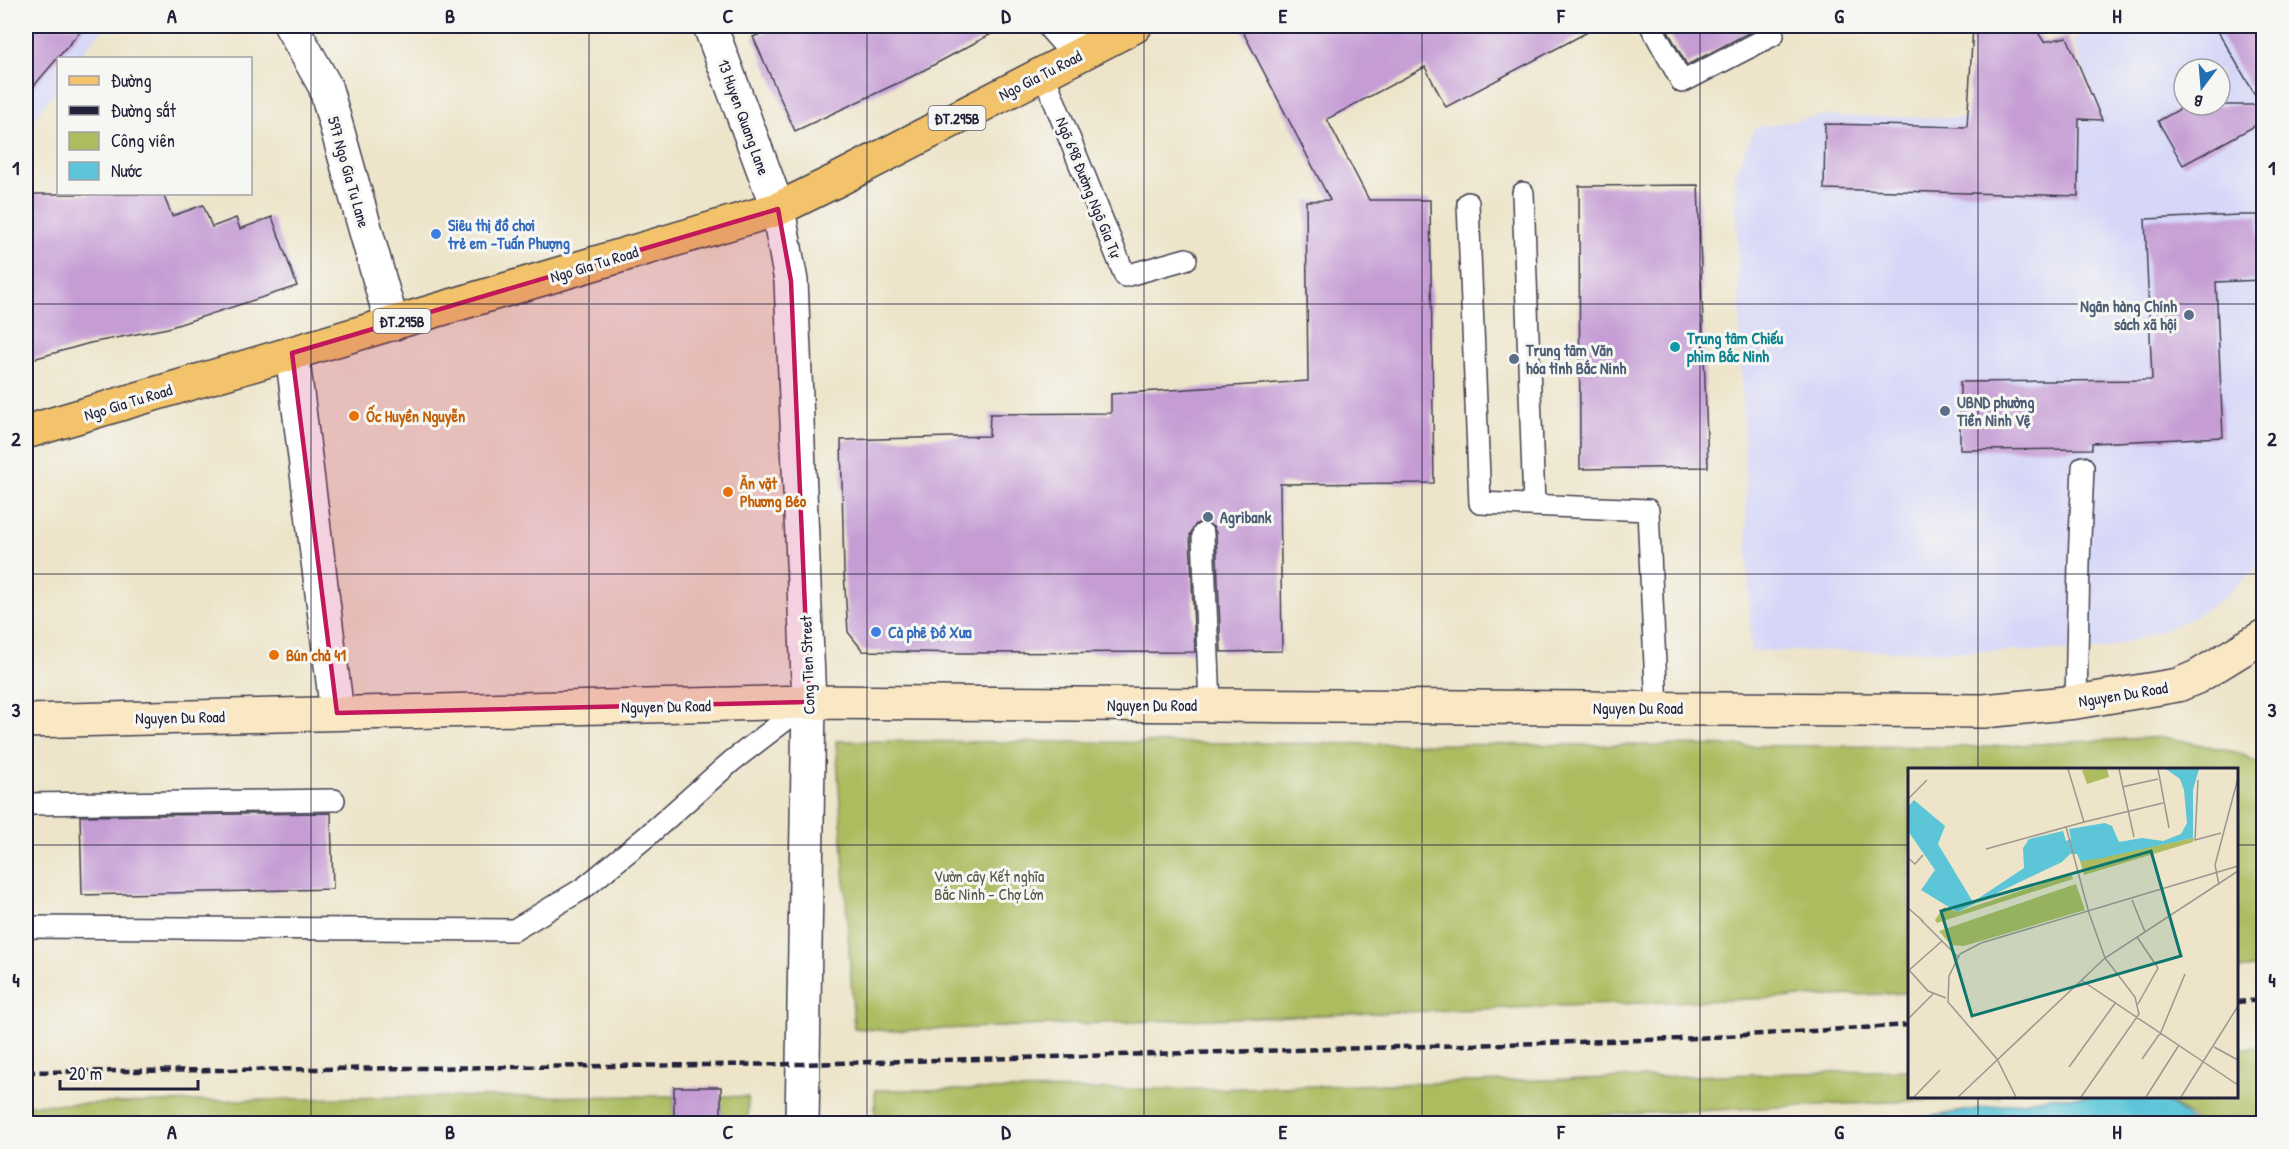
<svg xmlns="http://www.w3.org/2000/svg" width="2289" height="1149" viewBox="0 0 2289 1149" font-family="'Patrick Hand',sans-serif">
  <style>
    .built { fill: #d6d7f8; fill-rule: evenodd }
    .green { fill: #acbc5f; stroke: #676f4d; stroke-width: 1.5 }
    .water { fill: #5cc6d8; stroke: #3f748a; stroke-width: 1.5 }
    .building { fill: #c59cd4 }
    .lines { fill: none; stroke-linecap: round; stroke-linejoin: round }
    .service-casing { stroke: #403f50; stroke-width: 24 }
    .minor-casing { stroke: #403f50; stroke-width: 36 }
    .tertiary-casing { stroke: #403f50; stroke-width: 36 }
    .secondary-casing { stroke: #403f50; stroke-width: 36 }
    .primary-casing { stroke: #403f50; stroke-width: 36 }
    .service { stroke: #fff; stroke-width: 21 }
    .minor { stroke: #fff; stroke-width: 33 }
    .tertiary { stroke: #fff; stroke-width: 33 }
    .secondary { stroke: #fae7c3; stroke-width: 33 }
    .primary { stroke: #f2c36a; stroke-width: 33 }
    .rail { stroke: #22223b; stroke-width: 4.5; stroke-dasharray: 9 4.5; stroke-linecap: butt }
    .marked { fill: #c2185b; fill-opacity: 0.2; stroke: #c2185b; stroke-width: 4.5; stroke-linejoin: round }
    .grid { fill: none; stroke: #22223b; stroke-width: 1.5; stroke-opacity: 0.55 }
    .shop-dot { fill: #3f7fe0; stroke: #f6f6f2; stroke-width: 2 }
    .service-dot { fill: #5c6f8a; stroke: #f6f6f2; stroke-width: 2 }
    .culture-dot { fill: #0f9aa8; stroke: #f6f6f2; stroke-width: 2 }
    .food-dot { fill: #e8710a; stroke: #f6f6f2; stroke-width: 2 }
    .labels { text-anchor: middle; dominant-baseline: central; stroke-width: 6; stroke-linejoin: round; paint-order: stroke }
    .shield { fill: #f6f6f2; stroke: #626272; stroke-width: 1.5 }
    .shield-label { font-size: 15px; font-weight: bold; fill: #22223b }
    .street-label { font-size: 16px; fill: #22223b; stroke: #f6f6f2 }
    .shop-label { font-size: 16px; font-weight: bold; fill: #366cbe; stroke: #f6f6f2; text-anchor: start }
    .service-label { font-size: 16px; font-weight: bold; fill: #4e5e75; stroke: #f6f6f2; text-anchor: start }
    .culture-label { font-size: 16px; font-weight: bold; fill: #0d838f; stroke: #f6f6f2; text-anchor: start }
    .food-label { font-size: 16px; font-weight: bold; fill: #c56008; stroke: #f6f6f2; text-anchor: start }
    .park-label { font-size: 16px; fill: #525848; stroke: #f6f6f2 }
    .inset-road { fill: none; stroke: #9c9690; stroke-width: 1.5 }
    .view { fill: #0f766e; fill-opacity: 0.15; stroke: #0f766e; stroke-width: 3 }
    .inset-edge { fill: none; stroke: #22223b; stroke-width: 3 }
    .neatline { fill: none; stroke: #22223b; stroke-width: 2 }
    .grid-label { font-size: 20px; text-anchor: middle; font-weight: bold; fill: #22223b }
  </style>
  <rect width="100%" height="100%" fill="#f6f6f2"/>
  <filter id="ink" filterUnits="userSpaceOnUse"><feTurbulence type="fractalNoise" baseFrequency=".0167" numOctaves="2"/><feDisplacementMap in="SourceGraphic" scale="12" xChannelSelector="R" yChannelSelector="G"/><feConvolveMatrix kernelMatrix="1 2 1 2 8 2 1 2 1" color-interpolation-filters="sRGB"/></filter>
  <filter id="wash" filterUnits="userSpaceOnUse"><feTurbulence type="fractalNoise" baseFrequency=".008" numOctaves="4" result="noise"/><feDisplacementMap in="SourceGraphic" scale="24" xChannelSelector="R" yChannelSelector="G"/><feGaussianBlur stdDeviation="1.35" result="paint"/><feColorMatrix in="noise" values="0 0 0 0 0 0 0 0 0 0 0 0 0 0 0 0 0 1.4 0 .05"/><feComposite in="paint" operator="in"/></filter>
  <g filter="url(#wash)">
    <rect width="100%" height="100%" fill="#ede4c9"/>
    <g class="built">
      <path d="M26 26H108L95 37 79 58H58V87L26 130Z"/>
      <path d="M2099 26H2263V562L2221 600 2193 617 2164 630 2104 649 2086 651H1751L1735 174 1754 128 1818 116 2102 120 2073 40ZM2184 69H2220V105H2184Z"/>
    </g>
    <g class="green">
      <path d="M2164 737 2240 753 2263 766V967L2237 970 2236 770H1910L1909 993 890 1031 854 1028 836 741 1986 747Z"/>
      <path d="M2263 1047V1123H2197L2190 1116 2162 1097 2236 1096 2237 1049Z"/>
      <path d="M1909 1070 1910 1096 2001 1097 1427 1123H875V1090L1209 1089Z"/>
      <path d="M674 1096V1124L26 1123V1105L392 1097Z"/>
      <path d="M721 1096 748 1097V1123L718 1124 721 1123Z"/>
    </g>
    <path class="water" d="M2052 1097H2151C2167 1101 2182 1111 2193 1123H1889Z"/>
    <g id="blocks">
      <g class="building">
        <path d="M26 26H85L26 95Z"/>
        <path d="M779 26H1006L913 76 795 131 753 37Z"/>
        <path d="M1240 26H1599L1446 107 1425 67 1327 119 1369 200H1430L1434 483 1280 484 1282 651 1221 652 1216 533 1213 527 1203 521 1196 524 1190 535 1195 652 965 653 863 651 848 632 844 573 841 440 989 436 990 414 1111 413V394L1308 381 1306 201 1330 200Z"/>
        <path d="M1665 26H1762L1687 65Z"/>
        <path d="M1973 26H2034L2044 42 2067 37 2102 120 2079 119 2078 196 1824 189 1825 124 1967 127Z"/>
        <path d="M2215 26H2264V121L2183 165 2158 121 2187 105H2261Z"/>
        <path d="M1698 185 1708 467 1580 469 1579 186Z"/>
        <path d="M26 194H163L172 216 203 205 212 227 236 218 240 229 272 217 297 286 168 328 90 343 26 361Z"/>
        <path d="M2240 215H2258L2261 280 2216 282 2223 437 2092 443V449L1960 450V382L2152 380 2145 219Z"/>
        <path d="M331 813 333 889 82 895 80 816Z"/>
        <rect x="674" y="1087" width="47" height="37"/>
      </g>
    </g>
  </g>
  <g filter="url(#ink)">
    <use href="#blocks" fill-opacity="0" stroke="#403f50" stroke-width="1.5"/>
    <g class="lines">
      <defs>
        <g id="service">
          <path d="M1651 26 1682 82 1773 35"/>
          <path d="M1043 73 1125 276 1186 259"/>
          <path d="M1523 193 1534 505"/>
          <path d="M1468 203 1480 503 1648 510 1657 709"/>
          <path d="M1203 534 1210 705"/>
          <path d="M2076 702 2079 563 2083 467"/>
          <path d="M26 804 334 800"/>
          <path d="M26 927 514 930 584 888 646 837 732 761 809 702"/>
        </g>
        <g id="minor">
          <path d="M291 26 325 86 392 324"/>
          <path d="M710 26 778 209 791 281 809 702 802 1124"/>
          <path d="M292 353 337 713"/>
        </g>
        <path id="tertiary" d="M1055 26 1080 54"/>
        <path id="secondary" d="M26 721 809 702 1984 711 2076 702 2178 685 2197 677 2264 636"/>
        <path id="primary" d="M26 432 778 209 835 181 1135 26"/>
      </defs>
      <use href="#service" class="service-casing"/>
      <use href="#minor" class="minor-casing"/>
      <use href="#tertiary" class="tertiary-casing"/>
      <use href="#secondary" class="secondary-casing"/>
      <use href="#primary" class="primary-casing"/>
      <use href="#service" class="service"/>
      <use href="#minor" class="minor"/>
      <use href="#tertiary" class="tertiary"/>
      <use href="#secondary" class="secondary"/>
      <use href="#primary" class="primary"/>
      <g class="rail">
        <path d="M2236 1002 2264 1000"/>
        <path d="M26 1072 803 1064 1679 1039 1910 1025"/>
      </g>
    </g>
  </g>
  <path class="marked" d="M778 209 791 281 809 702 337 713 292 353Z"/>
  <path class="grid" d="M311 26V1124M589 26V1124M867 26V1124M1144 26V1124M1422 26V1124M1700 26V1124M1978 26V770M26 304H2264M26 574H2264M26 845H1910M2236 845H2264M1978 1096V1124"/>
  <g class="shop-dot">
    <circle cx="436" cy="234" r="6"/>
    <circle cx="876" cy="632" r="6"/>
  </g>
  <g class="service-dot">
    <circle cx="2189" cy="315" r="6"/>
    <circle cx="1514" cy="359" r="6"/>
    <circle cx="1945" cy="411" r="6"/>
    <circle cx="1208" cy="517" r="6"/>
  </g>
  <circle class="culture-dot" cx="1675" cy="347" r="6"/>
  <g class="food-dot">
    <circle cx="354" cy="416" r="6"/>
    <circle cx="728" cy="492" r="6"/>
    <circle cx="274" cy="655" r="6"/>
  </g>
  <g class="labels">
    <g class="shield">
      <rect x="928.5" y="106" width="57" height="24" rx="4.5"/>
      <rect x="373.5" y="309" width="57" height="24" rx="4.5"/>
    </g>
    <g class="shield-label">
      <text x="957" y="118">ĐT.295B</text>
      <text x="402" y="321">ĐT.295B</text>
    </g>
    <g class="street-label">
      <text transform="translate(1040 75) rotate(-27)">Ngo Gia Tu Road</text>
      <text transform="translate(744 117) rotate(70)">13 Huyen Quang Lane</text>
      <text transform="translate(349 172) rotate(74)">597 Ngo Gia Tu Lane</text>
      <text transform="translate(1089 187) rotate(68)">Ngõ 698 Đường Ngô Gia Tự</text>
      <text transform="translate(594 264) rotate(-17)">Ngo Gia Tu Road</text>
      <text transform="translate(128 402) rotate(-17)">Ngo Gia Tu Road</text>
      <text transform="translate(807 665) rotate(-92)">Cong Tien Street</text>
      <text transform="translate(2123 694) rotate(-9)">Nguyen Du Road</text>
      <text x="1152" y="705">Nguyen Du Road</text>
      <text transform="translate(666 706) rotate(-1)">Nguyen Du Road</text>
      <text x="1638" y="708">Nguyen Du Road</text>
      <text transform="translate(180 717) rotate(-1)">Nguyen Du Road</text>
    </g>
    <g class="shop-label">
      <text x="448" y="225">Siêu thị đồ chơi<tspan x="448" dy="18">trẻ em -Tuấn Phượng</tspan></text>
      <text x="888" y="632">Cà phê Đồ Xưa</text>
    </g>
    <g class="service-label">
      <text x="2177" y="306" text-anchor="end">Ngân hàng Chính<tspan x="2177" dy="18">sách xã hội</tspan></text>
      <text x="1526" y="350">Trung tâm Văn<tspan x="1526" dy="18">hóa tỉnh Bắc Ninh</tspan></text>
      <text x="1957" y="402">UBND phường<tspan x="1957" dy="18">Tiền Ninh Vệ</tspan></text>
      <text x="1220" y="517">Agribank</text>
    </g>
    <g class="culture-label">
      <text x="1687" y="338">Trung tâm Chiếu<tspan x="1687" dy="18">phim Bắc Ninh</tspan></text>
    </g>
    <g class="food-label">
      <text x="366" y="416">Ốc Huyền Nguyễn</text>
      <text x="740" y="483">Ăn vặt<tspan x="740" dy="18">Phương Béo</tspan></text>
      <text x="286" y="655">Bún chả 41</text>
    </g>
    <g class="park-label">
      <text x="989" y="876">Vườn cây Kết nghĩa<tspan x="989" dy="18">Bắc Ninh - Chợ Lớn</tspan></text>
    </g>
  </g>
  <g transform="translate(1908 768)">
    <rect width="330" height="330" fill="#ede4c9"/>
    <path d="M199 1 201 9 179 16 174 2ZM286 70 285 74 176 107 172 93ZM163 106 165 111 29 155 27 152 36 139 49 144ZM168 116 177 142 56 178 43 177 31 163Z" fill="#acbc5f"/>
    <path d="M258 1H291L285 22V70L189 91 172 93 169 86H162L154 94 49 144 13 122 27 102 0 63V39L6 32 37 58 30 76 65 134 116 100 115 80 121 71 155 63 158 73 163 71 161 61 197 55 204 58 211 74 234 70 255 73 273 66 279 55 276 22 272 11Z" fill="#5cc6d8"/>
    <path class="inset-road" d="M160 1 176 54 158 59 181 145 197 190 227 229 231 246 173 329M211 1 226 69M250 1 261 60M290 12 287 72 313 65M214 19 250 11M0 31 19 12M176 54 255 35M78 81 158 59M0 90 7 96 15 87M311 117 307 97 330 10M224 132 237 164M0 140 15 153M13 152 50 189M229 169 250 200 230 236M1 202 20 223 38 230M0 203 34 173M173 212 330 317M0 251 25 226M306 279 330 292M234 291 253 264 277 206M161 299 208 234M6 329 32 302M50 329 197 190 330 103M108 329 89 291 40 234 41 208 52 186 73 175 330 98M238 329 271 277M273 329 330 238"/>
    <path class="view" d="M243 83 273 188 64 248 33 143Z"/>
    <rect width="330" height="330" class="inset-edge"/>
  </g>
  <rect width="2289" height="1149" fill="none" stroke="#f6f6f2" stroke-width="66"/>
  <rect x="57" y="57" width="195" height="138" fill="#f6f6f2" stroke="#a1a1a9" stroke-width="1.5"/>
  <rect x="69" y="76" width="30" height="9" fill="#f2c36a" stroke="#a1a1a9" stroke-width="1.5"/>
  <text x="111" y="87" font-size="18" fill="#22223b">Đường</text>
  <rect x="69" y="106" width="30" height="9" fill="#22223b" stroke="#a1a1a9" stroke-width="1.5"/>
  <text x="111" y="117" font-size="18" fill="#22223b">Đường sắt</text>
  <rect x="69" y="132" width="30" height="18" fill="#acbc5f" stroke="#a1a1a9" stroke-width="1.5"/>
  <text x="111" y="147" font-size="18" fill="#22223b">Công viên</text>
  <rect x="69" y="162" width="30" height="18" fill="#5cc6d8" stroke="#a1a1a9" stroke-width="1.5"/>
  <text x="111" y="177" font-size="18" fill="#22223b">Nước</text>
  <g transform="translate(2202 87) rotate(196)"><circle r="28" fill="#f6f6f2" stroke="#a1a1a9" stroke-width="1.5"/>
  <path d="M0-4.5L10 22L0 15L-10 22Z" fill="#1f6fb2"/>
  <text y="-9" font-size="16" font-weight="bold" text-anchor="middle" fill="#22223b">B</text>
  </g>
  <path d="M60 1080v9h138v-9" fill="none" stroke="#22223b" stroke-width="3"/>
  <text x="69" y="1080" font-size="18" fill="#22223b" stroke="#f6f6f2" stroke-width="4.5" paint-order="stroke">20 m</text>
  <rect x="33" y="33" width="2223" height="1083" class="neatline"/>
  <g class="grid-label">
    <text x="172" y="23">A</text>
    <text x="450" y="23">B</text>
    <text x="728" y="23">C</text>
    <text x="1006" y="23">D</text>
    <text x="1283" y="23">E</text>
    <text x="1561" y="23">F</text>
    <text x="1839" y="23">G</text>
    <text x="2117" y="23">H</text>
    <text x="16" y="175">1</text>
    <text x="2272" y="175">1</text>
    <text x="16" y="446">2</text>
    <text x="2272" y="446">2</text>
    <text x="16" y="717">3</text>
    <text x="2272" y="717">3</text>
    <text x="16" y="987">4</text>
    <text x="2272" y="987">4</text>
    <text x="172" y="1139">A</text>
    <text x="450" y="1139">B</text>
    <text x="728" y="1139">C</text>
    <text x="1006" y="1139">D</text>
    <text x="1283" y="1139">E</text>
    <text x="1561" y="1139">F</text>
    <text x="1839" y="1139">G</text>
    <text x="2117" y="1139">H</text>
  </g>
</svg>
